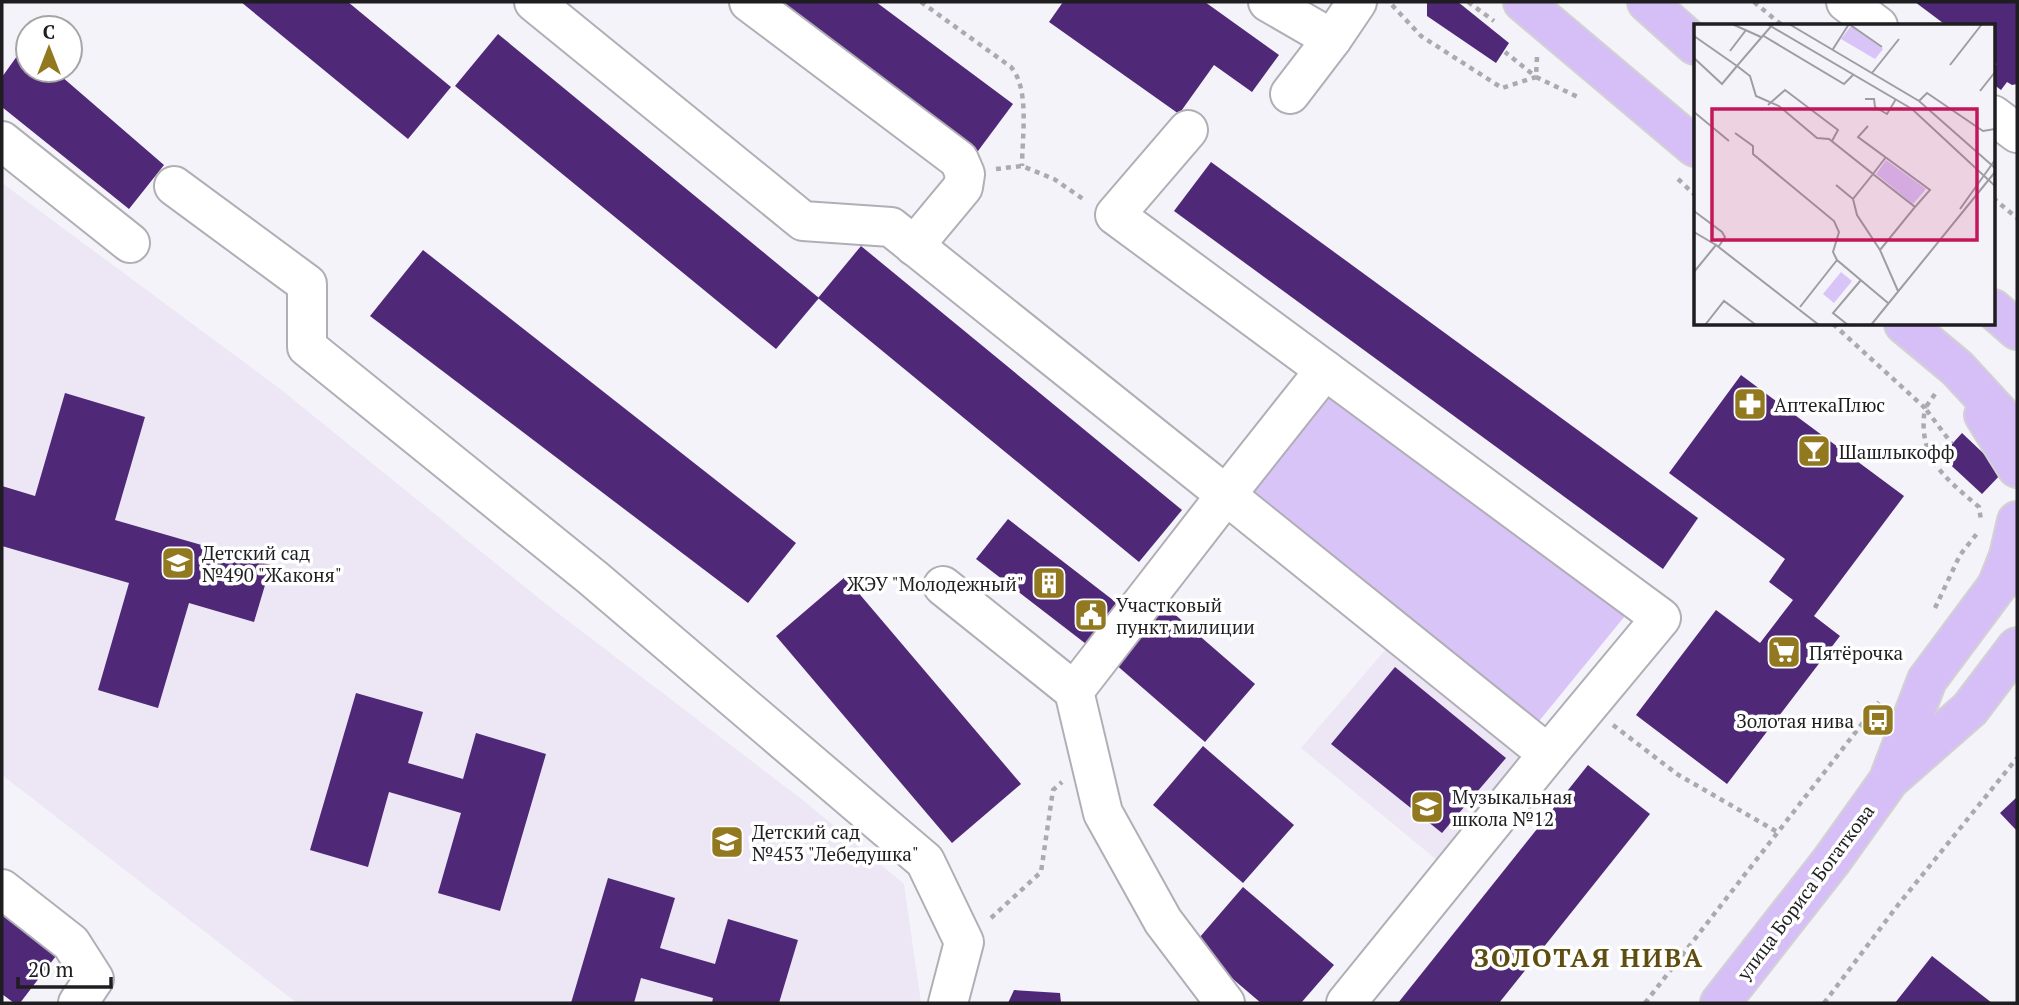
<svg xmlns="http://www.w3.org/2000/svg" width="2019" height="1005" viewBox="0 0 2019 1005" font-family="'PT Serif',serif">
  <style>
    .built { fill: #ece6f5 }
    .green { fill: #d8c4f7 }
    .building { fill: #4f2977 }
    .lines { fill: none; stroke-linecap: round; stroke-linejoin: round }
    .minor-casing { stroke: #b1aeb6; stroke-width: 42 }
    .major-casing { stroke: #d2d2d2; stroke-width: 42 }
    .path { stroke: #acaab0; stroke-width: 4.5; stroke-dasharray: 5 5; stroke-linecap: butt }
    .minor { stroke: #fff; stroke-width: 38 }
    .major { stroke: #d6bef7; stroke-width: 38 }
    .labels { text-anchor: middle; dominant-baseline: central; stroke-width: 7; stroke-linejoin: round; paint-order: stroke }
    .poi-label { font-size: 19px; fill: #1e1d20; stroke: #fff; text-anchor: start }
    .street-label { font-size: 19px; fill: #1e1d20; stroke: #fff }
    .district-label { font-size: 26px; font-weight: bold; letter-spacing: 2px; fill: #5f4e10; stroke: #fff }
    .inset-road { fill: none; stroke: #9f9da3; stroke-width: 2 }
    .view { fill: #c2185b; fill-opacity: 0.15; stroke: #c2185b; stroke-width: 3.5 }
    .inset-edge { fill: none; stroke: #1e1d20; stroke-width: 3.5 }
  </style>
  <rect width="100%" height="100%" fill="#f5f3fa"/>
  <g class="built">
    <path d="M2 183 279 388 546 604 804 801 904 884 921 1003H297L2 775Z"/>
    <path d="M1387 648 1524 754 1437 860 1301 748Z"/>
  </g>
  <path class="green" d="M1328 393 1629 611 1535 726 1249 497Z"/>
  <g class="building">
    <path d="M241 2H348L451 87 408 139Z"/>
    <path d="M770 2H876L1013 104 975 155Z"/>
    <path d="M1063 2H1205L1279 55 1252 92 1214 65 1179 114 1049 22Z"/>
    <path d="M1427 2H1458L1509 43 1496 63 1427 16Z"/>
    <path d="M1915 2H2017V84L2012 85 2007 82 2001 90 1993 84V70L1997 64 1993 61V26H1947Z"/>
    <path d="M498 34 819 298 776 349 455 86Z"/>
    <path d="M25 45 28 48V70H54L164 165 129 209 2 107V77Z"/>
    <path d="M1211 162 1698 518 1663 569 1174 211Z"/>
    <path d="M861 246 1182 510 1139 562 818 298Z"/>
    <path d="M423 250 796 543 748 603 370 316Z"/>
    <path d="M1741 375 1904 496 1814 616 1840 636 1727 784 1636 715 1716 610 1760 643 1793 600 1769 582 1785 559 1669 473Z"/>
    <path d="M65 393 145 417 115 520 271 565 254 622 189 603 158 708 98 690 129 583 2 546V486L35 496Z"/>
    <path d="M1962 433 2003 472 1982 494 1941 456Z"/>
    <path d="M1008 519 1122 607 1090 647 976 559Z"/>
    <path d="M845 577 1021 784 952 843 776 636Z"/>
    <path d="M1164 605 1255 684 1205 742 1114 663Z"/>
    <path d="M1395 667 1506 758 1442 833 1331 744Z"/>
    <path d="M356 693 423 712 408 763 463 779 476 733 546 754 500 911 438 893 461 813 389 792 368 867 310 850Z"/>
    <path d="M1203 746 1294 825 1243 883 1153 805Z"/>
    <path d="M1588 765 1650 814 1499 1003H1398Z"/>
    <path d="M2017 797V831L2000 813Z"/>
    <path d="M608 878 675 898 660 948 715 964 728 919 798 940 779 1003H712L713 998 641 978 634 1003H571Z"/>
    <path d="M1243 887 1334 965 1301 1003H1261L1193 945Z"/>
    <path d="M2 909 59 952 20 1003H14L2 994Z"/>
    <path d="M1932 956 1960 978 1992 1003H1895Z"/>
    <path d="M1014 990 1060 993 1061 1003H1008Z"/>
  </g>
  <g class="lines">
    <defs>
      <g id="minor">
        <path d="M534 2 803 221 891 227 1226 495 1074 691 1103 813 1163 921 1225 1003"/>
        <path d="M749 2 959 160 965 174 963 187 914 246"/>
        <path d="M1268 2 1332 39 1357 2"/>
        <path d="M1846 2 1878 26"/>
        <path d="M1290 94 1332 39"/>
        <path d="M1993 115 2017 133"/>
        <path d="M1188 130 1115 215 1661 618 1548 754"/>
        <path d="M2 141 130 243"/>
        <path d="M174 186 307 284V347L593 578 925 861 964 942 948 1003"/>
        <path d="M1325 370 1226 495 1548 754 1346 1003"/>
        <path d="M943 586 1074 691"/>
        <path d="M2 889 71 943 94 979 78 1003"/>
      </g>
      <g id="major">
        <path d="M1523 2 1695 147"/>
        <path d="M1647 2 1695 45"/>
        <path d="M1993 309 2017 330"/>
        <path d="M1904 324 1957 368 2017 433"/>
        <path d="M1984 415 2017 468"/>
        <path d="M1997 586 2009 556 2017 521"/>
        <path d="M1891 774 1927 680 1997 586 2017 563"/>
        <path d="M1720 1003 1832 860 1889 780 1970 709 2017 647"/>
      </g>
    </defs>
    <use href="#minor" class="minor-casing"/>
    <use href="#major" class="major-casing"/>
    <g class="path">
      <path d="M921 2 1011 67C1030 89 1022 137 1022 166"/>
      <path d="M1468 2 1494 21"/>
      <path d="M1754 2 1783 26"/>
      <path d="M1392 5 1421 36 1502 88 1536 77 1505 52"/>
      <path d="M1537 57 1536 77 1580 98"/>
      <path d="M996 169 1022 166 1054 179 1086 201"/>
      <path d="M1678 179 1695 195"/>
      <path d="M1993 198 2017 218"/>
      <path d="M1833 324 1925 408C1917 457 1944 477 1979 507L1981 520"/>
      <path d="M1935 394 1925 408 1952 444"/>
      <path d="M1935 608 1960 555 1979 531"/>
      <path d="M1613 725 1677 774 1779 833"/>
      <path d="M991 918 1041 872 1053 790 1062 782"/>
      <path d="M1645 1003 1879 702"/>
      <path d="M1824 1003 1898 905 2017 758"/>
    </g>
    <use href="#minor" class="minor"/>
    <use href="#major" class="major"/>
  </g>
  <defs>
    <symbol id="pharmacy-square" viewBox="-11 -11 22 22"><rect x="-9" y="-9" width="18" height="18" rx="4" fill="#92791f" stroke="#fff"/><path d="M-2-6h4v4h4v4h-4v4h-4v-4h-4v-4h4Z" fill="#fff"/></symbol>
    <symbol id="bar-square" viewBox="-11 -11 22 22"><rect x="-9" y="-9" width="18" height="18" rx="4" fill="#92791f" stroke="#fff"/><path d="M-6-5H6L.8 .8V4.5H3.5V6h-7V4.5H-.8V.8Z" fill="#fff"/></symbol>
    <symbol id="school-square" viewBox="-11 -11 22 22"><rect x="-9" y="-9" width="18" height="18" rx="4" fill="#92791f" stroke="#fff"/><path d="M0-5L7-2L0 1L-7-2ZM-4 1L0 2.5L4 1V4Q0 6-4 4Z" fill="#fff"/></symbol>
    <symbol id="building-square" viewBox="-11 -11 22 22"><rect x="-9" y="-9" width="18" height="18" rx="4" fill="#92791f" stroke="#fff"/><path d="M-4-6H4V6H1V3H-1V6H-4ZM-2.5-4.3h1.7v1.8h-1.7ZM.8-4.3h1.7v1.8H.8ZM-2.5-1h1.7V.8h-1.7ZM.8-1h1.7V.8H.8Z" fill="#fff"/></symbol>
    <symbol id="civic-square" viewBox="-11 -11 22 22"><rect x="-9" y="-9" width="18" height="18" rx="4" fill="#92791f" stroke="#fff"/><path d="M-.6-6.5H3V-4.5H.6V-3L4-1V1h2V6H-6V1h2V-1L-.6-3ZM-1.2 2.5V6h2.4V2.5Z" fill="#fff"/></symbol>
    <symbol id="supermarket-square" viewBox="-11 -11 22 22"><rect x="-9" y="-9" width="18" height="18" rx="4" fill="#92791f" stroke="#fff"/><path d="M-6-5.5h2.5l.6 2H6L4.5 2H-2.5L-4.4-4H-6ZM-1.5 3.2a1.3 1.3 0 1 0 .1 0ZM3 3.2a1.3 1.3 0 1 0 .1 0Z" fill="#fff"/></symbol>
    <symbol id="bus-square" viewBox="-11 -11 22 22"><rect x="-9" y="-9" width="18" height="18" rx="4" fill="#92791f" stroke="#fff"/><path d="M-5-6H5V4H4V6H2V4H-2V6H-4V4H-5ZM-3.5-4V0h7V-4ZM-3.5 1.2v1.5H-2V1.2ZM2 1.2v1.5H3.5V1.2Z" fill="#fff"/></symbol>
  </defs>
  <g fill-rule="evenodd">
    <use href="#pharmacy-square" x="1731" y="385" width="38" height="38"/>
    <use href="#bar-square" x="1795" y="432" width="38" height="38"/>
    <use href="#school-square" x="159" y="544" width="38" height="38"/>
    <use href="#building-square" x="1030" y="564" width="38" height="38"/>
    <use href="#civic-square" x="1072" y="596" width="38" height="38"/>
    <use href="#supermarket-square" x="1765" y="633" width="38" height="38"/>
    <use href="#bus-square" x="1859" y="701" width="38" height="38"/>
    <use href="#school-square" x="1408" y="788" width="38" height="38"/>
    <use href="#school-square" x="708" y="823" width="38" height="38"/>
  </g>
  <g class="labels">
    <g class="poi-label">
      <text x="1774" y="404">АптекаПлюс</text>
      <text x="1839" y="451">Шашлыкофф</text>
      <text x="202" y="552">Детский сад<tspan x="202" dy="22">№490 "Жаконя"</tspan></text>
      <text x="1024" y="583" text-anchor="end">ЖЭУ "Молодежный"</text>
      <text x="1116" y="604">Участковый<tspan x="1116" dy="22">пункт милиции</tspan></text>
      <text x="1809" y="652">Пятёрочка</text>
      <text x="1854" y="720" text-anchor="end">Золотая нива</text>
      <text x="1452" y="796">Музыкальная<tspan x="1452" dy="22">школа №12</tspan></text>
      <text x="752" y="831">Детский сад<tspan x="752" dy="22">№453 "Лебедушка"</tspan></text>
    </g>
    <g class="street-label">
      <text transform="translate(1805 892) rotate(-53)">улица Бориса Богаткова</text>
    </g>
    <g class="district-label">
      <text x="1589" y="957">ЗОЛОТАЯ НИВА</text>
    </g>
  </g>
  <g transform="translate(1694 24)">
    <rect width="301" height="301" fill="#f5f3fa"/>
    <path d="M157 2 189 25 181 35 147 15ZM192 136 232 165 219 180 182 150ZM147 248 158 257 140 279 129 270Z" fill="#d8c4f7"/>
    <path class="inset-road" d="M38 0 67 13M73 0 218 85 301 162M95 0 225 77 301 144M155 0 188 23M68 11 150 60 160 50M0 12 43 42 79 0M139 25 155 0M36 27 52 6M0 34 28 60 43 42 56 52 62 72 85 82 123 114 135 115 179 150 159 175 163 191 186 226 204 267M256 41 288 0M178 49 205 15M286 67 301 48M171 75H180L181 83 193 90 202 75M225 77 233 69 289 107 301 105M74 81 91 66 144 106 138 117M0 88 35 117M174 102 164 113 236 166 221 183M41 109 59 122V130L140 197 145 208 139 228 143 236 194 279M142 161 159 175M266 185 301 136M0 187 28 208 31 213 25 222M0 208 22 221M186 226 221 183 179 150 192 133M0 248 22 221 125 301M106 283 143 236M11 301 30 277 62 301M154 301 139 289 167 256M177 301 301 148"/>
    <path class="view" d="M18 85H283V216H18Z"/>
    <rect width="301" height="301" class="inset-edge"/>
  </g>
  <rect width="2019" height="1005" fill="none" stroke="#1e1d20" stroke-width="7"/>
  <g transform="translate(49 49)"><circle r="33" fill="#ffffff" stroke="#a5a5a6" stroke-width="2"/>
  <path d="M0-5L12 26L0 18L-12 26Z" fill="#92791f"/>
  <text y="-10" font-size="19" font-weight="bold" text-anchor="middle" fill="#1e1d20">С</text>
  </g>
  <path d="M18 977v10h93v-10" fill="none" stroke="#1e1d20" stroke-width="3.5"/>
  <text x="28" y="977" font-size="21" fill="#1e1d20" stroke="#ffffff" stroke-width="5" paint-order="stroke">20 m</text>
</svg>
